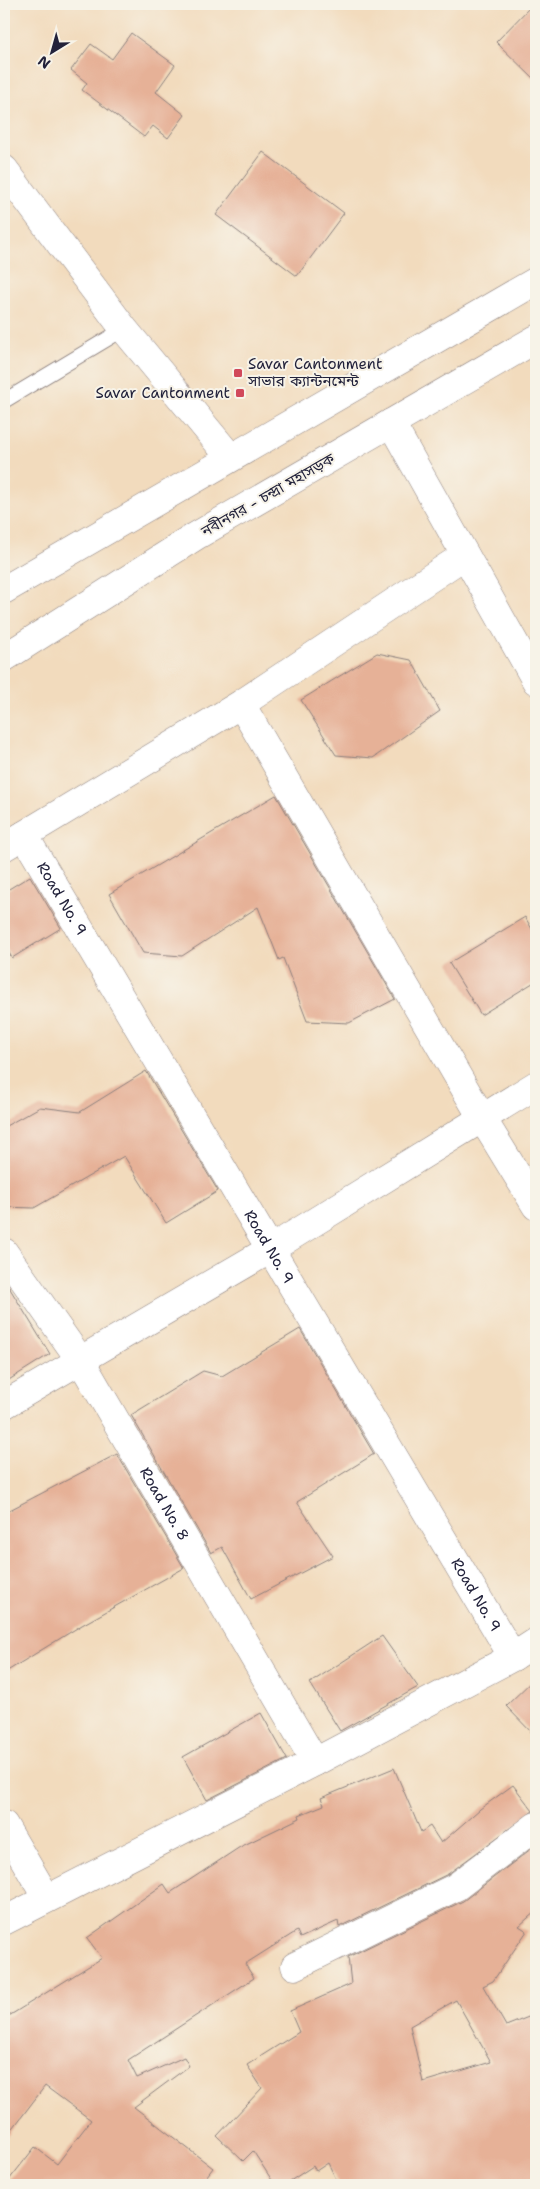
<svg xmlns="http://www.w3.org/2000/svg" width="540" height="2189" viewBox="0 0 540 2189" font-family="'Shantell Sans','Noto Sans Bengali',sans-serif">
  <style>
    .building { fill: #e6b197; fill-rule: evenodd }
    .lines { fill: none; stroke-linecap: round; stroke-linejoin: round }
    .lane-casing { stroke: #8a7e7c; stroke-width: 16 }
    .street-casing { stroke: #8a7e7c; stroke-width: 29 }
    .highway-casing { stroke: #8a7e7c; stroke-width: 29 }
    .lane { stroke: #fff; stroke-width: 14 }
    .street { stroke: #fff; stroke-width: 28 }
    .highway { stroke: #fff; stroke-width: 28 }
    .poi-dot { fill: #d1495b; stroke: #f7f3e8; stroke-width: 2 }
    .labels { text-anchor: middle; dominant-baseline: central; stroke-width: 4; stroke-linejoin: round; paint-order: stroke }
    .poi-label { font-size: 15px; fill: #22223b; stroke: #f7f3e8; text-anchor: start }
    .street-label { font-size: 15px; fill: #22223b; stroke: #f7f3e8 }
  </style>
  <rect width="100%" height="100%" fill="#f7f3e8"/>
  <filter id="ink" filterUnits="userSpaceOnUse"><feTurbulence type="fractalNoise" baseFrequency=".02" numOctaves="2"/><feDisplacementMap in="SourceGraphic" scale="10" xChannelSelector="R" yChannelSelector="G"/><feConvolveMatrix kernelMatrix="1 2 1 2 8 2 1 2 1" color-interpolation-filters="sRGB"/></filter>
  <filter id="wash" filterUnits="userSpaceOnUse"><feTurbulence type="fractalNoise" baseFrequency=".0096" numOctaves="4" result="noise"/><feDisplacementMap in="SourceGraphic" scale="20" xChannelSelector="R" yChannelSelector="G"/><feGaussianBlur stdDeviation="1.12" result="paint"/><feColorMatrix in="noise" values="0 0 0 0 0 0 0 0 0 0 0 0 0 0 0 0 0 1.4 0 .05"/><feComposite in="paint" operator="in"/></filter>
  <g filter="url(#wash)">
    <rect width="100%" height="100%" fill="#f2dbbd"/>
    <g id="blocks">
      <g class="building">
        <path d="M533 4H536V81L496 42Z"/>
        <path d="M131 33 175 65 156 92 185 115 168 138 153 126 144 137 82 90 87 83 71 70 91 44 112 59Z"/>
        <path d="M263 152 344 213 297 276 216 215Z"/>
        <path d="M377 653 411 660 440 711 373 758 336 755 301 700Z"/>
        <path d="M276 795 395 999 349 1023 307 1021 283 958 279 960 258 907 182 956 143 953 109 894Z"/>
        <path d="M30 876 61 928 12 958 4 944V892Z"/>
        <path d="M525 917 536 936V981L481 1015 449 963Z"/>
        <path d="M146 1071 218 1191 166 1223 124 1156 34 1208 4 1207V1127L40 1107 80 1112Z"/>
        <path d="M4 1279 50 1354 4 1383Z"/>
        <path d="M300 1329 374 1454 297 1502 333 1556 251 1599 222 1547 211 1553 131 1415 203 1371 222 1376Z"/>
        <path d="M117 1454 184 1568 82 1625 4 1673V1513Z"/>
        <path d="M382 1636 418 1687 340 1731 310 1683Z"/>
        <path d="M536 1677V1737L506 1706Z"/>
        <path d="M261 1713 287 1759 207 1800 183 1757Z"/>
        <path d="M394 1768 421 1832 430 1826 441 1843 480 1809 513 1785 533 1811 448 1874 339 1927 338 1921 300 1938 297 1931 245 1964 254 1978 128 2060 137 2078 184 2057 189 2066 134 2107 213 2168 200 2185H5L35 2147 57 2164 91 2120 45 2086 4 2140V2019L102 1958 87 1938 164 1884 170 1893 240 1847 300 1818 299 1815 324 1805 321 1798Z"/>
        <path d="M536 1845V1911L519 1926 527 1931 493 1981 483 1986 506 2026 536 2014V2185H339L328 2163 316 2171 313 2166 284 2185H275L253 2151 243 2161 217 2136 262 2088 247 2065 299 2032 290 2011 351 1984 348 1957 463 1901ZM456 2000 491 2062 423 2082 410 2026Z"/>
      </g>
    </g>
  </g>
  <g filter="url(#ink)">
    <use href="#blocks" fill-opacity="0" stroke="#8a7e7c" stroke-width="1"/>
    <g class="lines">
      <defs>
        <path id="lane" d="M4 401 124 329"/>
        <g id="street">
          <path d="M4 169 124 329 230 457"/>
          <path d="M391 423 536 681"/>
          <path d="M241 704 482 1118 536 1206"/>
          <path id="s1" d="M24 835 513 1657"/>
          <path d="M4 847 241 704 465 555"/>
          <path id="s2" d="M4 1252 81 1361 315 1762"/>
          <path d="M4 1405 269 1250 536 1085"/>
          <path d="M4 1825 46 1897"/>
          <path d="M4 1921 315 1762 513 1657 536 1642"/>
          <path d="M295 1966 456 1887 536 1826"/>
        </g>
        <g id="highway">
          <path d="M4 590 536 281"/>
          <path d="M4 658 196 536 536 339"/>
        </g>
      </defs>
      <use href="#lane" class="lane-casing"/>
      <use href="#street" class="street-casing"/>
      <use href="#highway" class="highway-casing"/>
      <use href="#lane" class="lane"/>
      <use href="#street" class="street"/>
      <use href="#highway" class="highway"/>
    </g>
  </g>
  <g class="poi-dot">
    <rect x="233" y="368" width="10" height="10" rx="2.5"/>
    <rect x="235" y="388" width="10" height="10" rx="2.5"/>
  </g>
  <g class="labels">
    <g class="poi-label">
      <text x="248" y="364">Savar Cantonment<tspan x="248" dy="17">সাভার ক্যান্টনমেন্ট</tspan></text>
      <text x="230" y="393" text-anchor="end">Savar Cantonment</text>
    </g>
    <g class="street-label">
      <text transform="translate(268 495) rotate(-30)">নবীনগর - চন্দ্রা মহাসড়ক</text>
      <text stroke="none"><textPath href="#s1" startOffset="74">Road No. 9</textPath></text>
      <text stroke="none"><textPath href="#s1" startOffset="479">Road No. 9</textPath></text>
      <text stroke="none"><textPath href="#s2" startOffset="299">Road No. 8</textPath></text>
      <text stroke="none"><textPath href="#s1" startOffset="884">Road No. 9</textPath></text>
    </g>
  </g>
  <rect width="540" height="2189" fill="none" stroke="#f7f3e8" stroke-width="20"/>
  <g transform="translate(52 52) rotate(217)" stroke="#f7f3e8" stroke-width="4" paint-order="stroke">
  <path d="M0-4L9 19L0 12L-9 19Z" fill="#22223b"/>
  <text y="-8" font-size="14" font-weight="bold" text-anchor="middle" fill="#22223b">N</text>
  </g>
</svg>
